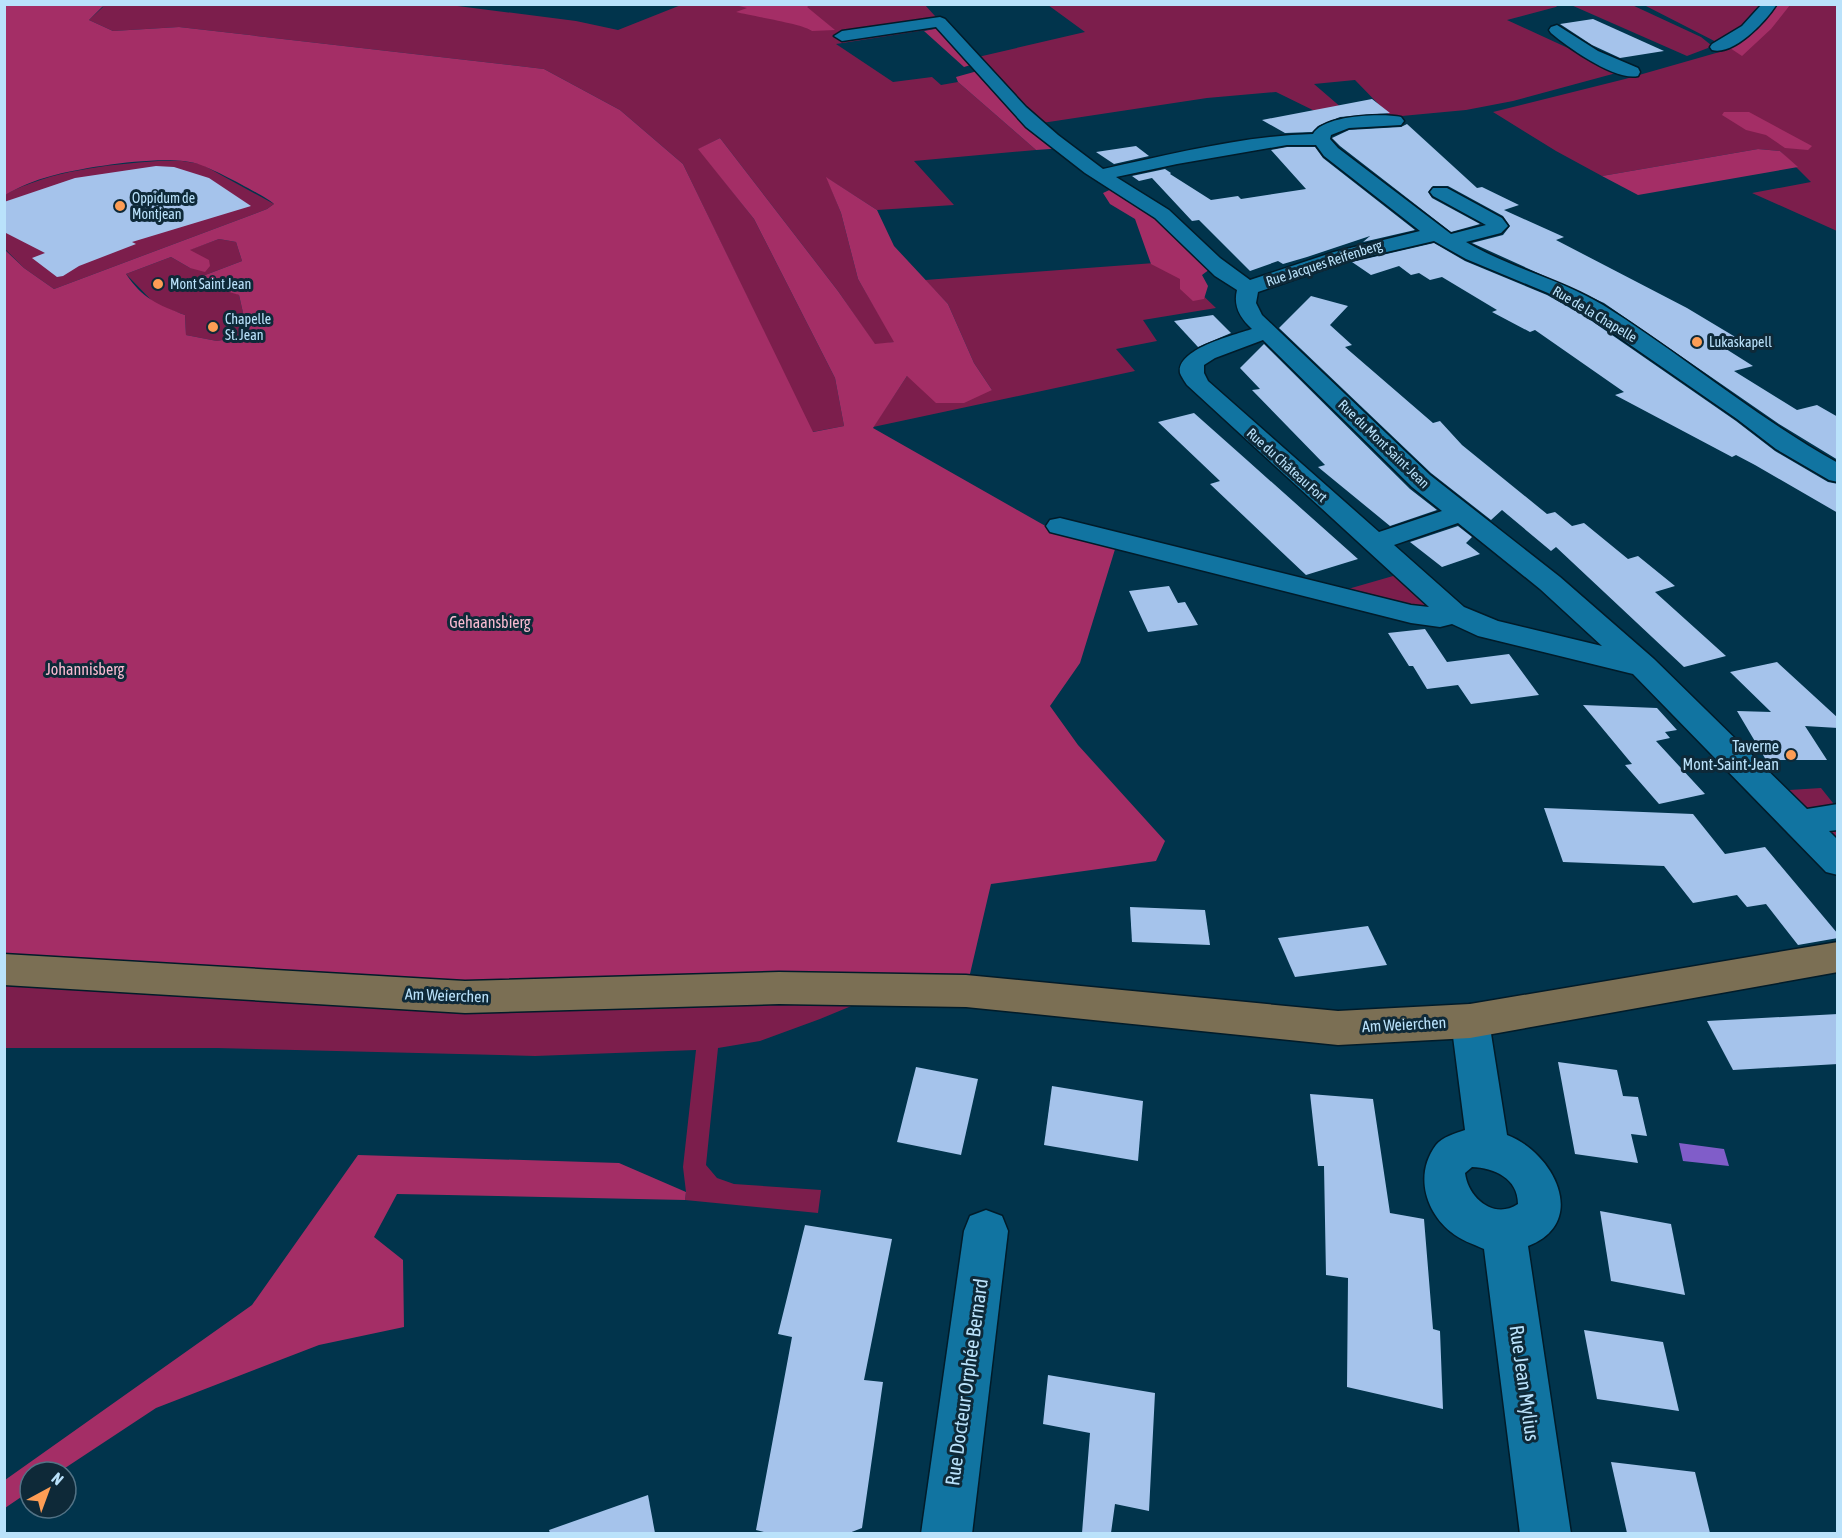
<svg xmlns="http://www.w3.org/2000/svg" width="1842" height="1538" viewBox="0 0 1842 1538" font-family="'Asap Condensed',sans-serif">
  <style>
    .green { fill: #7c1e4c }
    .forest { fill: #a42e66; fill-rule: evenodd }
    .water { fill: #805dc9 }
    .building { fill: #a5c3eb }
    .lines { fill: none; stroke-linecap: round; stroke-linejoin: round }
    .minor-casing { stroke: #011b29; stroke-width: 3 }
    .major-casing { stroke: #011b29; stroke-width: 3 }
    .minor { fill: #1174a1; fill-rule: evenodd }
    .major { fill: #7b6f54; fill-rule: evenodd }
    .poi-dot { fill: #fd9d55; stroke: #0e2938; stroke-width: 2 }
    .labels { text-anchor: middle; dominant-baseline: central; stroke-width: 6; stroke-linejoin: round; paint-order: stroke }
    .far-poi-label { font-size: 14px; fill: #bae2fb; stroke: #0e2938; text-anchor: start }
    .far-street-label { font-size: 14px; fill: #bae2fb; stroke: #0e2938 }
    .park-label { font-size: 16px; fill: #f9bbd1; stroke: #0e2938 }
    .poi-label { font-size: 16px; fill: #bae2fb; stroke: #0e2938; text-anchor: end }
    .street-label { font-size: 16px; fill: #bae2fb; stroke: #0e2938 }
    .near-street-label { font-size: 20px; fill: #bae2fb; stroke: #0e2938 }
  </style>
  <rect width="100%" height="100%" fill="#01344c"/>
  <g class="green">
    <path d="M95 4H442L576 21 618 30 681 5H925L945 27 836 44 893 82 932 77 941 85 958 82 1036 150 914 161 954 205 877 210 827 178 841 213 858 279 895 342 875 345 838 291 720 138 699 149 754 219 835 378 844 426 812 432 683 164 620 110 544 69 179 27 113 31 89 20 103 7Z"/>
    <path d="M1559 4 1556 7 1507 20 1620 72 1513 101 1466 110 1391 117 1355 80 1314 84 1350 115 1327 117 1276 92 1207 98 1042 123 978 57 1085 32 1048 5Z"/>
    <path d="M1571 5H1632L1701 37 1711 45 1708 48 1687 56Z"/>
    <path d="M1644 5H1837V231L1752 193 1811 182 1780 151 1758 149 1602 176 1556 151 1493 112 1625 79 1730 49Z"/>
    <path d="M158 161H182L201 164 274 204 267 209 54 289 24 268 5 249 4 195C52 170 106 165 158 161Z"/>
    <path d="M219 239 236 242 242 261 200 277 239 295 248 335 217 341 186 335 185 315 156 305 126 274 171 257 190 268 189 250Z"/>
    <path d="M1168 262 1216 308 1143 320 1157 341 1116 349 1135 371 873 427 907 376 992 390 974 363 948 304 925 280Z"/>
    <path d="M1400 574 1429 604 1420 610 1341 591Z"/>
    <path d="M1821 788 1833 803 1832 806 1837 818V840L1789 790Z"/>
    <path d="M4 969 890 990 820 1019 760 1041 718 1048 706 1165 717 1178 734 1184 821 1190 818 1213 685 1200 686 1192 683 1167 696 1050 535 1056 217 1048H5Z"/>
  </g>
  <g class="forest">
    <path d="M95 4 103 6 89 20 113 31 179 27 544 69 620 110 683 164 813 432 844 426 835 378 754 219 698 149 720 138 838 291 875 344 894 342 858 279 841 213 826 177 877 210 894 246 948 304 974 363 992 390 964 403H936L907 376 873 428 1049 528 1116 546 1080 663 1050 706 1078 745 1165 841 1156 861 991 884 966 991 465 997 5 969 4 249 24 268 54 289 267 209 274 204C265 196 213 169 201 165 170 153 85 167 51 176 35 180 19 187 5 195V5ZM219 239 236 242 242 261 200 277 197 282 239 295 248 335 217 341 186 335 185 315C158 305 142 298 126 274L171 257 190 268 205 272 210 266 209 260 190 250Z"/>
    <path d="M735 5H810L807 7 835 30 812 31C805 24 751 16 736 12L747 8Z"/>
    <path d="M1766 5H1790L1771 29 1742 56 1718 40C1736 36 1755 19 1766 5Z"/>
    <path d="M940 28 974 64 964 67 924 31Z"/>
    <path d="M981 70 1064 148 1036 150 958 82 956 77Z"/>
    <path d="M1724 112H1749L1812 146 1808 150 1785 148 1766 135 1746 130 1722 115Z"/>
    <path d="M1758 149 1780 151 1798 167 1638 195 1602 176Z"/>
    <path d="M1118 186 1214 266 1202 275 1208 286 1204 299 1193 301 1180 289V279L1151 264 1135 219 1110 204 1103 193Z"/>
    <path d="M358 1155 619 1163 686 1192 685 1200 397 1194 374 1237 403 1260 404 1327 319 1345 156 1408 59 1472H30V1491L5 1508V1480L252 1305Z"/>
  </g>
  <path class="water" d="M1679 1143 1724 1149 1729 1166 1683 1161Z"/>
  <g class="building">
    <path d="M1593 19 1664 51 1620 58 1592 45 1560 24Z"/>
    <path d="M1372 99 1390 113 1340 117 1318 126 1312 132 1285 133 1262 120Z"/>
    <path d="M1407 124 1477 188 1482 187 1519 205 1504 210 1564 237 1556 240 1687 308 1737 338 1715 342 1753 366 1734 371 1797 410 1817 405 1838 417V460L1779 424 1604 303 1472 243 1503 235 1510 226 1503 216 1448 186H1433L1428 192 1432 198 1480 224 1451 232 1340 146 1332 138 1349 130 1401 127Z"/>
    <path d="M1136 146 1149 156 1114 164 1096 152Z"/>
    <path d="M1287 147H1315L1323 158 1415 230 1363 242 1370 236 1307 257 1283 264 1278 261 1250 271 1199 220 1192 221 1152 178 1139 181 1132 176 1165 169 1171 173 1170 174 1211 200 1238 196 1241 199 1306 189 1271 150Z"/>
    <path d="M156 166 174 167 209 178 251 206 132 242 136 244 79 266 63 276 57 277 32 258 45 253 4 232V202L75 178Z"/>
    <path d="M1434 243 1465 261 1547 295 1586 317 1736 421 1775 451 1828 482 1838 484V513L1755 465 1736 455 1732 457 1615 395 1624 392 1535 330 1530 332 1492 312 1497 310 1442 277 1430 280 1419 273 1411 275 1399 266 1371 275 1352 262Z"/>
    <path d="M1311 296 1348 306 1330 325 1352 345 1345 347 1433 423 1440 421 1462 445 1547 514 1555 512 1572 526 1584 523 1628 559 1638 556 1675 586 1655 592 1726 656 1684 667 1556 547 1551 551 1502 510 1491 520 1431 473 1279 328Z"/>
    <path d="M1213 315 1231 333 1198 347 1174 321Z"/>
    <path d="M1264 344 1410 489 1437 510 1390 526 1318 467 1325 465 1252 390 1260 389 1240 368Z"/>
    <path d="M1194 413 1248 461 1358 559 1306 575 1210 484 1220 481 1158 422Z"/>
    <path d="M1458 526 1472 537 1466 543 1480 554 1442 567 1410 542Z"/>
    <path d="M1169 586 1178 603 1185 602 1198 625 1148 632 1129 591Z"/>
    <path d="M1425 629 1447 662 1509 654 1539 695 1471 704 1458 685 1427 689 1413 666H1409L1388 633Z"/>
    <path d="M1777 662 1838 718V728L1805 726 1827 760H1766L1737 711 1771 712 1730 672Z"/>
    <path d="M1583 705 1657 708 1677 730 1665 732 1670 738 1656 741 1705 794 1659 804 1625 765 1632 764Z"/>
    <path d="M1544 808 1693 814 1725 854 1765 847 1838 934V938L1798 945 1766 904 1747 907 1737 895 1693 903 1664 866 1563 862Z"/>
    <path d="M1130 907 1205 910 1210 945 1132 942Z"/>
    <path d="M1368 926 1387 965 1295 977 1278 938Z"/>
    <path d="M1838 1014V1064L1733 1070 1707 1021Z"/>
    <path d="M1558 1062 1617 1070 1623 1096 1638 1097 1647 1136 1631 1134 1638 1163 1575 1154Z"/>
    <path d="M916 1067 978 1079 961 1155 897 1142Z"/>
    <path d="M1052 1086 1143 1101 1138 1161 1044 1145Z"/>
    <path d="M1310 1094 1373 1099 1390 1213 1424 1219 1433 1329 1440 1331 1443 1409 1347 1387 1348 1278 1326 1275 1324 1166H1318Z"/>
    <path d="M1600 1211 1671 1224 1685 1295 1611 1281Z"/>
    <path d="M805 1225 892 1239 864 1380 883 1382 862 1528 849 1533H768L756 1530 792 1337 778 1334Z"/>
    <path d="M1584 1330 1663 1342 1679 1411 1597 1399Z"/>
    <path d="M1048 1375 1155 1393 1149 1511 1115 1504 1111 1533H1082L1090 1433 1043 1424Z"/>
    <path d="M1611 1462 1695 1472 1710 1533H1627Z"/>
    <path d="M648 1495 655 1533H550L549 1530Z"/>
  </g>
  <g class="lines">
    <defs>
      <g id="minor">
        <path d="M1762 4H1777C1766 21 1734 56 1712 50L1710 47 1712 44 1742 26Z"/>
        <path d="M940 17 945 19 1026 107 1058 135 1103 169C1172 154 1243 136 1313 134 1323 115 1382 113 1401 117L1404 121 1401 125 1349 128 1331 135 1330 139 1338 148 1451 234 1486 225 1433 196 1430 192 1433 188H1447L1502 218 1508 226 1501 233 1466 242C1510 268 1560 279 1603 305 1683 355 1755 417 1838 463V482L1829 480 1776 449 1737 419 1587 315 1548 293 1466 259 1434 241 1348 261 1258 292 1256 303 1262 315 1430 475 1560 577 1654 659 1807 809 1838 804V830L1829 831 1838 840V875L1826 872 1633 674 1478 636 1452 624 1440 627 1411 623 1050 532 1046 526 1050 520 1060 518 1411 605 1429 607 1187 385C1185 382 1181 376 1180 373 1176 349 1234 335 1252 329 1240 318 1233 306 1237 290L1215 276 1155 218 1085 173 1026 127 936 27 842 41 834 36 842 31ZM1287 145H1316L1324 156 1420 231 1334 252 1250 280 1220 258 1169 210 1116 177 1177 164ZM1263 340 1412 487 1442 511 1379 532 1208 381 1204 373V365L1215 358ZM1458 523 1540 589 1602 646 1498 621 1464 607 1394 545Z"/>
        <path d="M1557 25 1598 51 1638 68 1640 72 1638 76C1615 81 1569 48 1551 33L1549 30 1551 27Z"/>
        <path d="M1470 1004 1484 1009 1489 1021 1507 1135C1553 1152 1590 1222 1528 1246L1571 1534H1520L1484 1249C1473 1244 1460 1240 1451 1232 1424 1210 1415 1173 1436 1145 1442 1137 1456 1133 1465 1130L1451 1021 1456 1009ZM1472 1167C1494 1168 1518 1178 1518 1204 1494 1220 1468 1198 1465 1173Z"/>
        <path d="M986 1210 1002 1216 1008 1231 972 1534H921L964 1231 970 1216Z"/>
      </g>
      <path id="major" d="M1838 942V972L1470 1038 1338 1045 966 1007 779 1004 465 1013 4 985V954L465 981 779 972 966 975 1338 1011 1470 1004Z"/>
    </defs>
    <use href="#minor" class="minor-casing"/>
    <use href="#major" class="major-casing"/>
    <use href="#minor" class="minor"/>
    <use href="#major" class="major"/>
  </g>
  <g class="poi-dot">
    <circle cx="120" cy="206" r="6"/>
    <circle cx="158" cy="284" r="6"/>
    <circle cx="213" cy="327" r="6"/>
    <circle cx="1697" cy="342" r="6"/>
    <circle cx="1791" cy="755" r="6"/>
  </g>
  <g class="labels">
    <g class="far-poi-label">
      <text x="132" y="198">Oppidum de<tspan x="132" dy="16">Montjean</tspan></text>
      <text x="170" y="284">Mont Saint Jean</text>
      <text x="225" y="319">Chapelle<tspan x="225" dy="16">St. Jean</tspan></text>
      <text x="1709" y="342">Lukaskapell</text>
    </g>
    <g class="far-street-label">
      <text transform="translate(1324 263) rotate(-18)">Rue Jacques Reifenberg</text>
      <text transform="translate(1595 314) rotate(31)">Rue de la Chapelle</text>
      <text transform="translate(1384 444) rotate(44)">Rue du Mont Saint-Jean</text>
      <text transform="translate(1287 465) rotate(42)">Rue du Château Fort</text>
    </g>
    <g class="park-label">
      <text x="490" y="622">Gehaansbierg</text>
      <text x="85" y="669">Johannisberg</text>
    </g>
    <g class="poi-label">
      <text x="1779" y="746">Taverne<tspan x="1779" dy="18">Mont-Saint-Jean</tspan></text>
    </g>
    <g class="street-label">
      <text transform="translate(447 995) rotate(2)">Am Weierchen</text>
      <text transform="translate(1404 1024) rotate(-3)">Am Weierchen</text>
    </g>
    <g class="near-street-label">
      <text transform="translate(966 1382) rotate(-82)">Rue Docteur Orphée Bernard</text>
      <text transform="translate(1525 1383) rotate(82)">Rue Jean Mylius</text>
    </g>
  </g>
  <rect width="1842" height="1538" fill="none" stroke="#bae2fb" stroke-width="12"/>
  <g transform="translate(48 1490) rotate(41)"><circle r="28" fill="#0e2938" stroke="#537386" stroke-width="1.5"/>
  <path d="M0-4.5L10 22L0 15L-10 22Z" fill="#fd9d55"/>
  <text y="-9" font-size="16" font-weight="bold" text-anchor="middle" fill="#bae2fb">N</text>
  </g>
</svg>
